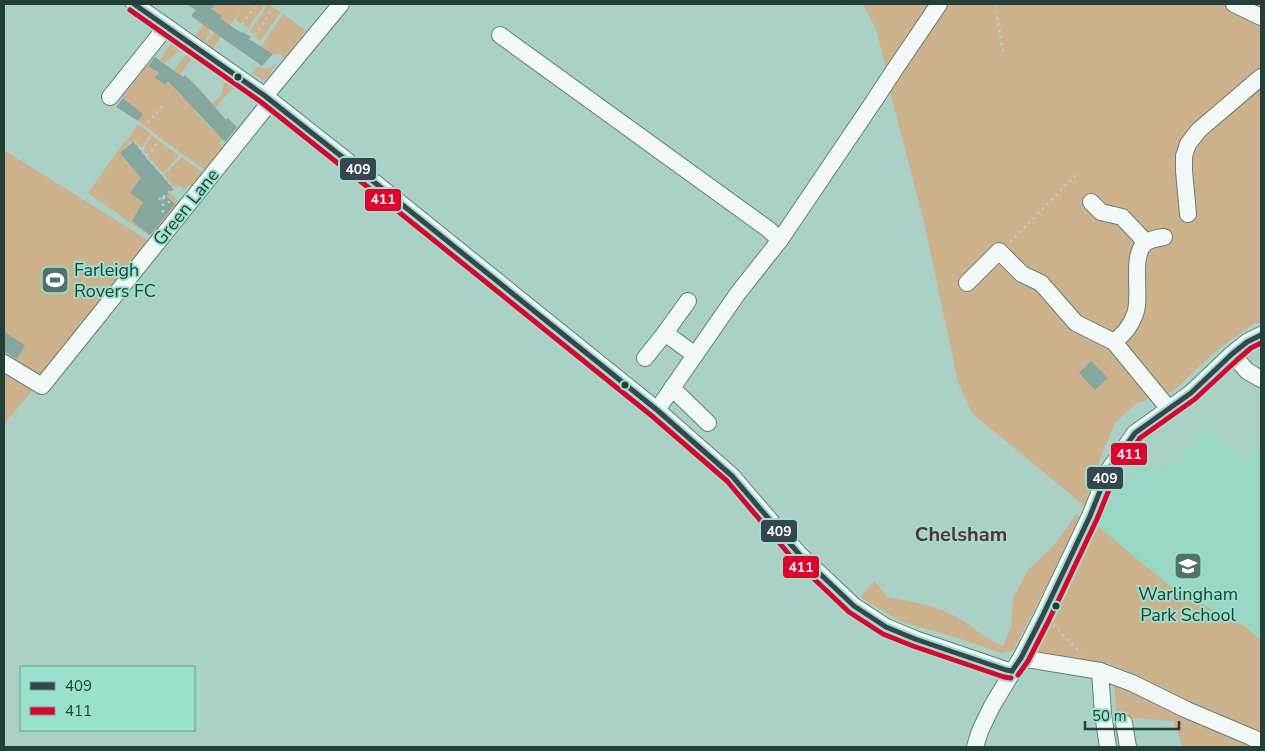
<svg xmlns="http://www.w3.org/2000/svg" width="1265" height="751" viewBox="0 0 1265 751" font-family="'Nunito Sans',sans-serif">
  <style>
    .built { fill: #98d6c6 }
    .green { fill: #cdb18a }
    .building { fill: #84a89f }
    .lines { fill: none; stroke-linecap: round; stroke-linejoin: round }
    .minor-casing { stroke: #5e8078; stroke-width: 18 }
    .path { stroke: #bfcbc8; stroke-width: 2.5; stroke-dasharray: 2.5 4; stroke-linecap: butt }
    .minor { stroke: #f2f8f6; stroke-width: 16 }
    .minor-bridge-casing { stroke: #5e8078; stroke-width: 18; stroke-linecap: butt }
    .minor-bridge { stroke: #f2f8f6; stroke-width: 16 }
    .bus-1-casing { stroke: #99e1cd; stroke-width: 9 }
    .bus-2-casing { stroke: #99e1cd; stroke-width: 9 }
    .bus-1 { stroke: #36454f; stroke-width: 5 }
    .bus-2 { stroke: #e4002b; stroke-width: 5 }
    .bus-dot { fill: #223f38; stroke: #99e1cd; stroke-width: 2 }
    .labels { text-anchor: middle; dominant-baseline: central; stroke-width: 4; stroke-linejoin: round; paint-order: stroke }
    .street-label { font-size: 18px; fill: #223f38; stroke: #99e1cd }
    .poi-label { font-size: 18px; fill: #223f38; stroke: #99e1cd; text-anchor: start }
    .quarter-label { font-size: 20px; font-weight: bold; fill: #672642; stroke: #99e1cd }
    .line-badge { stroke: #99e1cd; stroke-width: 2 }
    .badge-label { font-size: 14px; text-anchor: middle; font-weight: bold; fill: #fff }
  </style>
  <rect width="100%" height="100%" fill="#a9d1c6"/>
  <path class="built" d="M1206 428 1243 461 1261 441V686L1093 539 1095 524 1101 515 1143 463 1167 467 1170 466 1175 462Z"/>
  <g class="green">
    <path d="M216 4H265L248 28 236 20 241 9 230 26 220 19 221 16 215 21 208 30 210 34 203 42 195 36 209 17 207 15Z"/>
    <path d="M267 4 281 12 260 41 250 31 261 16Z"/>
    <path d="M863 4H1261V322L1253 324 1216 351 1173 391 1137 403 1115 423 1100 459 1087 508 972 413 958 382 924 222 889 88 887 72 876 29Z"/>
    <path d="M283 14 306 31 285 58 277 53 275 55 261 47Z"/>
    <path d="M214 32 221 37 212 50 205 44Z"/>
    <path d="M172 42 181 49 165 63 160 60Z"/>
    <path d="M188 52 193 57 180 75 174 70Z"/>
    <path d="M150 54 154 57 147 65 160 75 157 80 165 85 168 80 181 87 176 91 183 98 188 94 198 106 194 110 203 120 207 116 208 117 205 122 214 131 215 130 224 138 219 143 225 149 208 172 168 144 140 122 126 114 133 106 122 97V90Z"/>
    <path d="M276 64H277C271 68 271 77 264 80L261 79 254 74H252L256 67C266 68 267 70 276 64Z"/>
    <path d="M226 80 235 86 215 108 212 104C218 98 225 93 223 85Z"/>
    <path d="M138 124 151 134 141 149 135 140 128 144V146L124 149 127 153 123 157 128 164 133 160 169 192 180 204 154 239 88 193 124 142 127 144 126 142Z"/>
    <path d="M152 135 165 146 159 153 166 146 179 156 163 173 152 161 159 153 151 161 143 150Z"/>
    <path d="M4 150 149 241 31 392 4 424Z"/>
    <path d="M182 157 206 175 194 189 189 185 184 190 179 185 175 188 163 175Z"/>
    <path d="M1077 514 1082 519 1074 533 1013 651 1001 653 958 638 902 622 860 597 875 581 887 597C908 601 929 604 949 613 968 621 983 639 1003 646L1011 626 1013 598 1029 569 1054 545Z"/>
    <path d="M1095 524 1172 588 1245 627 1261 640V734L1227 720 1137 675 1110 664 1034 652 1071 572Z"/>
    <path d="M1114 683 1170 707 1171 712 1248 742 1257 747H1183L1173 721 1117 717Z"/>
  </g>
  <g class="building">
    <path d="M186 4H216L211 9 222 16 220 18 231 26 242 33 243 32 251 37 249 39 273 54 262 66 191 16 196 10Z"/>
    <path d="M155 57 183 77 185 75 201 91 226 120 228 118 237 127 225 142 168 81 165 85 155 78 159 73 148 66Z"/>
    <path d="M123 98 143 114 138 121 116 107Z"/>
    <path d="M134 141 151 164V163L174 189 166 196 175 204 150 235 132 221 143 202 130 193 141 178 120 153Z"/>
    <path d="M4 332 25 345 17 359 4 351Z"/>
    <path d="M1091 361 1108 378 1095 390 1079 373Z"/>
  </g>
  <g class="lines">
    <defs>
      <g id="minor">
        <path d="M134 4 265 96 379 186 657 410 732 476 799 554 854 606 886 627 915 639 1006 670 1012 671"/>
        <path d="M1234 4 1261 17"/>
        <path d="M500 35 768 229 780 240"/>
        <path d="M893 72 939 4"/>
        <path d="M265 96 341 4"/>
        <path d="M110 97 166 27"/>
        <path d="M1091 202 1101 212 1122 217 1141 237 1144 244"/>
        <path d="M1188 214 1184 171V156L1188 144 1199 130 1261 77"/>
        <path d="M967 283 999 251 1022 274 1041 283 1076 323 1114 342 1169 409"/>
        <path d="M688 301 665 333 695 355"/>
        <path d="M1114 342C1125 333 1130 327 1135 314 1142 296 1130 257 1145 243 1150 239 1158 238 1164 237"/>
        <path d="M1232 354 1247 371 1261 379"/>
        <path d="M645 358 665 333"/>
        <path d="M4 363 42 386 267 106 265 96"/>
        <path d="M672 388 708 423"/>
        <path d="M657 410 738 293 780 240 876 98"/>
        <path d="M1021 658 1100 671 1132 683 1187 710 1251 737 1261 742"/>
        <path d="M1100 671 1103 714 1108 747"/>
        <path d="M1124 723 1128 747"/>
        <path d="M975 747 980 731 992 706 1021 658 1042 617 1090 516 1108 471 1135 433 1191 393 1232 354 1247 342 1261 335"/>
      </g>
    </defs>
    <use href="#minor" class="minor-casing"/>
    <g class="path">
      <path d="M842 4 878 71"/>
      <path d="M995 4 1003 52"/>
      <path d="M242 24 257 4"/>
      <path d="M254 34 257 33 270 12"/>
      <path d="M207 39 213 32"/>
      <path d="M256 65 266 68 270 67"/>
      <path d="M201 90 214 77"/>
      <path d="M211 100 223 83"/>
      <path d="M887 105 918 216 938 304 953 384 969 415 1078 507"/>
      <path d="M117 109 138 123 200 168"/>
      <path d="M232 120 247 99"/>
      <path d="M148 123 165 103"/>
      <path d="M135 142 150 161"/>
      <path d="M141 150 152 133"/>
      <path d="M146 155 151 151 160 139"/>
      <path d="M152 162 174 188 163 197 162 196 157 202"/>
      <path d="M163 175 182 155"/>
      <path d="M163 197V213"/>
      <path d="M163 197 171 204"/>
      <path d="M1010 242 1077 174"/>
      <path d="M4 433 33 397"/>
      <path d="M1053 625 1081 653"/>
      <path d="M1048 704 1090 713"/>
    </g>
    <use href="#minor" class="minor"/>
    <defs>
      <path id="minor-bridge" d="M876 98 893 72"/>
    </defs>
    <use href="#minor-bridge" class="minor-bridge-casing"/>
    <use href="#minor-bridge" class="minor-bridge"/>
    <defs>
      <g id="bus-1">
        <path d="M134 4 265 96 379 186 657 410 732 476 799 554 854 606 886 627 915 639 1006 670 1012 671"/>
        <path d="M1012 671 1021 658 1042 617 1090 516 1108 471 1135 433 1191 393 1232 354 1247 342 1261 335"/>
      </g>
      <g id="bus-2">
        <path d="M130 10 261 102 374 192 652 416 727 481 793 559 849 612 883 634 913 646 1004 677 1011 678"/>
        <path d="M1018 675 1028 661 1049 620 1097 519 1115 475 1140 438 1195 399 1237 360 1251 348 1261 343"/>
      </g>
    </defs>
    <use href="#bus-1" class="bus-1-casing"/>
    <use href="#bus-2" class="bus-2-casing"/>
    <use href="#bus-1" class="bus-1"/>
    <use href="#bus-2" class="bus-2"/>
  </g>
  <defs>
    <symbol id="stadium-square" viewBox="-11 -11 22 22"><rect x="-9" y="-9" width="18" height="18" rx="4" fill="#51726a" stroke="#99e1cd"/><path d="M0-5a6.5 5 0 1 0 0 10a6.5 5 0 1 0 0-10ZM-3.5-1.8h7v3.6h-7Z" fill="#fff"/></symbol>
    <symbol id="school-square" viewBox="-11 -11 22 22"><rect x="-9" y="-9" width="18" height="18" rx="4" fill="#51726a" stroke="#99e1cd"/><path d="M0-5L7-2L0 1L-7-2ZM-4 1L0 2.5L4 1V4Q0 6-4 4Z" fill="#fff"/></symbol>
  </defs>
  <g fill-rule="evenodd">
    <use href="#stadium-square" x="39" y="264" width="32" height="32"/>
    <use href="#school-square" x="1172" y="550" width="32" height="32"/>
  </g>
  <g class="bus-dot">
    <circle cx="238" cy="77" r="4.5"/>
    <circle cx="625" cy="385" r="4.5"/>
    <circle cx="1056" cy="606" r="4.5"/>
  </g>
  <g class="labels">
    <g class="street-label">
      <text transform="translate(186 207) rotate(-51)">Green Lane</text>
    </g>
    <g class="poi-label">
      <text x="74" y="270">Farleigh<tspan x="74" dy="21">Rovers FC</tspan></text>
      <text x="1188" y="594" text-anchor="middle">Warlingham<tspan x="1188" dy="21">Park School</tspan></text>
    </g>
    <g class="quarter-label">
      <text x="961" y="534">Chelsham</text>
    </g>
  </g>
  <g class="line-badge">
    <rect x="339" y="157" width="38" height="24" rx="5" fill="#36454f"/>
    <rect x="364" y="188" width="38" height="24" rx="5" fill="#e4002b"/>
    <rect x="1110" y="442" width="38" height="24" rx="5" fill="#e4002b"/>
    <rect x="1086" y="466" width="38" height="24" rx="5" fill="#36454f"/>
    <rect x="760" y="519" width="38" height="24" rx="5" fill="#36454f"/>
    <rect x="782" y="555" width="38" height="24" rx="5" fill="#e4002b"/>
  </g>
  <g class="badge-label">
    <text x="358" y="174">409</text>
    <text x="383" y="204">411</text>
    <text x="1129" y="459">411</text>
    <text x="1105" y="483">409</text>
    <text x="779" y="536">409</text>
    <text x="801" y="572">411</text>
  </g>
  <rect width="1265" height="751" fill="none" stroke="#223f38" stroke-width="10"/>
  <rect x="20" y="666" width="175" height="65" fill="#99e1cd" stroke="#69a091"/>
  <rect x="30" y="682" width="25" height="8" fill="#36454f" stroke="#69a091"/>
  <text x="65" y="691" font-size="15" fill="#223f38">409</text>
  <rect x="30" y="707" width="25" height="8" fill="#e4002b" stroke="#69a091"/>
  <text x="65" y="716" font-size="15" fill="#223f38">411</text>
  <path d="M1085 721v8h94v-8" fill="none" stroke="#223f38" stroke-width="2.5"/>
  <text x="1092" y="721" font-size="15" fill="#223f38" stroke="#99e1cd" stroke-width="4" paint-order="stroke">50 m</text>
</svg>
